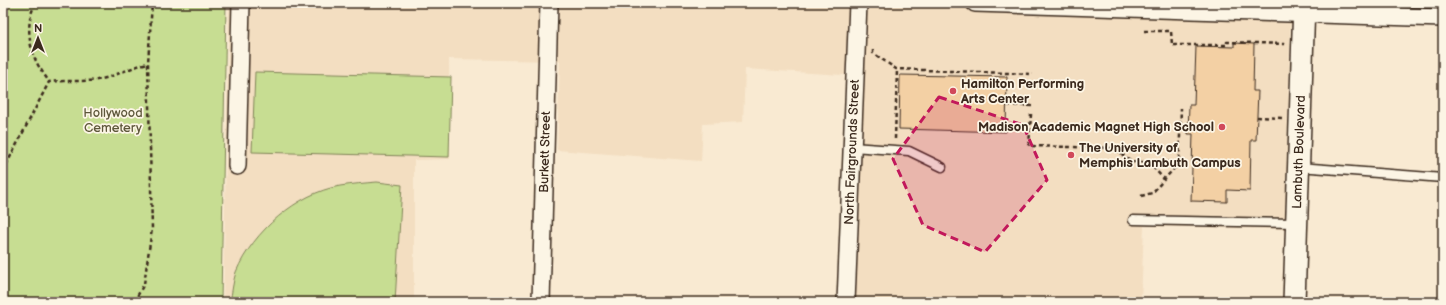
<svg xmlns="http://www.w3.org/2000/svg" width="1446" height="305" viewBox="0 0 1446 305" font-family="'Balsamiq Sans',sans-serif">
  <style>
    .built { fill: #f3dec1 }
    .green { fill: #c7dd92; stroke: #818458 }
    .building { fill: #f3d0a4; stroke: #3b2a1e }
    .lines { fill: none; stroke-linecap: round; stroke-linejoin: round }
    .service-casing { stroke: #3b2a1e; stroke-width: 11 }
    .minor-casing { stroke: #3b2a1e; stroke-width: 20 }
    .tertiary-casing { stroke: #3b2a1e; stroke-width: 24 }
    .path { stroke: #3b2a1e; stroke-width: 2.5; stroke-dasharray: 4 3; stroke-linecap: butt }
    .service { stroke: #fcf5e5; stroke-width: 8 }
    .minor { stroke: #fcf5e5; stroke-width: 17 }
    .tertiary { stroke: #fcf5e5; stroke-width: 21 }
    .marked { fill: #c2185b; fill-opacity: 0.2; stroke: #c2185b; stroke-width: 3; stroke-dasharray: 8 5; stroke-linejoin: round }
    .poi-dot { fill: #d1495b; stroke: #fcf5e5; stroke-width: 1.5 }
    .labels { text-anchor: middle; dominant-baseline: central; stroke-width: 3.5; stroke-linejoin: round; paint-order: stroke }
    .poi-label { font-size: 13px; font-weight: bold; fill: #3b2a1e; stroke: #fcf5e5; text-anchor: start }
    .park-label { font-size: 13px; fill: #5e573b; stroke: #fcf5e5 }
    .street-label { font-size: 13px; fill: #3b2a1e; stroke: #fcf5e5 }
  </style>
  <rect width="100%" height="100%" fill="#f9ead2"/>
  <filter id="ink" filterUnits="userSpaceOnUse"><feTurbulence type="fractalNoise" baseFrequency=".025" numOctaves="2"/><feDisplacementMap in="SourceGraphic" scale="8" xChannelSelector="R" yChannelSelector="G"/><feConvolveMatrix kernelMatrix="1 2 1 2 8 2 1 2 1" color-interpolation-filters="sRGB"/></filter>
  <g filter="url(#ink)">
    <path class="built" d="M229 3H1291L1285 229 1144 226 1141 302H854L860 76 745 69 743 122 703 124 701 161 557 150 560 61 449 59 450 159 414 160V302H223Z"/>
    <g class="green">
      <path d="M3 3H226L221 302H3Z"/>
      <path d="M255 72 451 77 449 157 252 152Z"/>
      <path d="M377 182 402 185 395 302H230C232 293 233 281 236 272 253 232 297 193 340 186 352 184 365 183 377 182Z"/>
    </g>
    <g class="building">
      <path d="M1234 43 1254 44 1253 91H1258L1256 140H1251L1250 191 1227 190V202L1191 201 1193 134H1188L1189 105H1194L1196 46 1234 47Z"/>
      <path d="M900 75 1007 77 1006 132 899 129Z"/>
    </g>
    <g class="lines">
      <defs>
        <g id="service">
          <path d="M852 147 909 151 942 167"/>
          <path d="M1299 167 1443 178"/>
          <path d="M1133 220 1296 223"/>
        </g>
        <g id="minor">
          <path d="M975 3 1443 18"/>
          <path d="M237 166 241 3"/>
          <path id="s1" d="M541 302 549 3"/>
          <path id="s2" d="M846 302 858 3"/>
        </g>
        <g id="tertiary">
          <path id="s3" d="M1294 302 1304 3"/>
        </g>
      </defs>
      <use href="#service" class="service-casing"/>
      <use href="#minor" class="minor-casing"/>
      <use href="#tertiary" class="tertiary-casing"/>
      <g class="path">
        <path d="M36 3C26 18 28 44 36 61 39 68 45 75 49 82"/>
        <path d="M141 3 152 5"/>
        <path d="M1144 31H1171L1172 45H1227V42L1285 44"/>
        <path d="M873 50V53L896 69 1033 74"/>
        <path d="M1007 105 1032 106"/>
        <path d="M1031 114 1029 146 1113 148 1133 162H1179L1181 108"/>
        <path d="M1257 117 1283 118"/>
        <path d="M895 139 897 69"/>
        <path d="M1148 162 1164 179"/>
        <path d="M3 171 49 82C65 80 81 82 97 80 115 77 130 67 148 63"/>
        <path d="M1141 196 1152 193 1179 163"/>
        <path d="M134 302 144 284 152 229 148 63 152 3"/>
      </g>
      <use href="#service" class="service"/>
      <use href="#minor" class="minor"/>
      <use href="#tertiary" class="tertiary"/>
    </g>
  </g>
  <path class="marked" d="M939 97 1023 125 1047 180 985 252 923 225 893 159Z"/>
  <g class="poi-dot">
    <circle cx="953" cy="91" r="4"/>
    <circle cx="1222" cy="127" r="4"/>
    <circle cx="1071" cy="155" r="4"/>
  </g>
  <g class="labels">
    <g class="poi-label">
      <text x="961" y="84">Hamilton Performing<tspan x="961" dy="15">Arts Center</tspan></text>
      <text x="1214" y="127" text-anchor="end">Madison Academic Magnet High School</text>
      <text x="1079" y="148">The University of<tspan x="1079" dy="15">Memphis Lambuth Campus</tspan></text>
    </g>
    <g class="park-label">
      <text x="113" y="113">Hollywood<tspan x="113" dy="15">Cemetery</tspan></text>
    </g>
    <g class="street-label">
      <text stroke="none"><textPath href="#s1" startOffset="150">Burkett Street</textPath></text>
      <text stroke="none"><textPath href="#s2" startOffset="150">North Fairgrounds Street</textPath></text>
      <text stroke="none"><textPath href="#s3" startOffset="150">Lambuth Boulevard</textPath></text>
    </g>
  </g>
  <rect width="1446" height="305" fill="none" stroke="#fcf5e5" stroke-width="16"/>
  <rect x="8" y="8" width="1430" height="289" fill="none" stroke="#3b2a1e" stroke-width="1.5" filter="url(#ink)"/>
  <g transform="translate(38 38)" stroke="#fcf5e5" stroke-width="3" paint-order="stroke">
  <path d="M0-3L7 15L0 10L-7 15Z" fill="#3b2a1e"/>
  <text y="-6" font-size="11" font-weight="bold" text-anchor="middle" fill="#3b2a1e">N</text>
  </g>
</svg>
